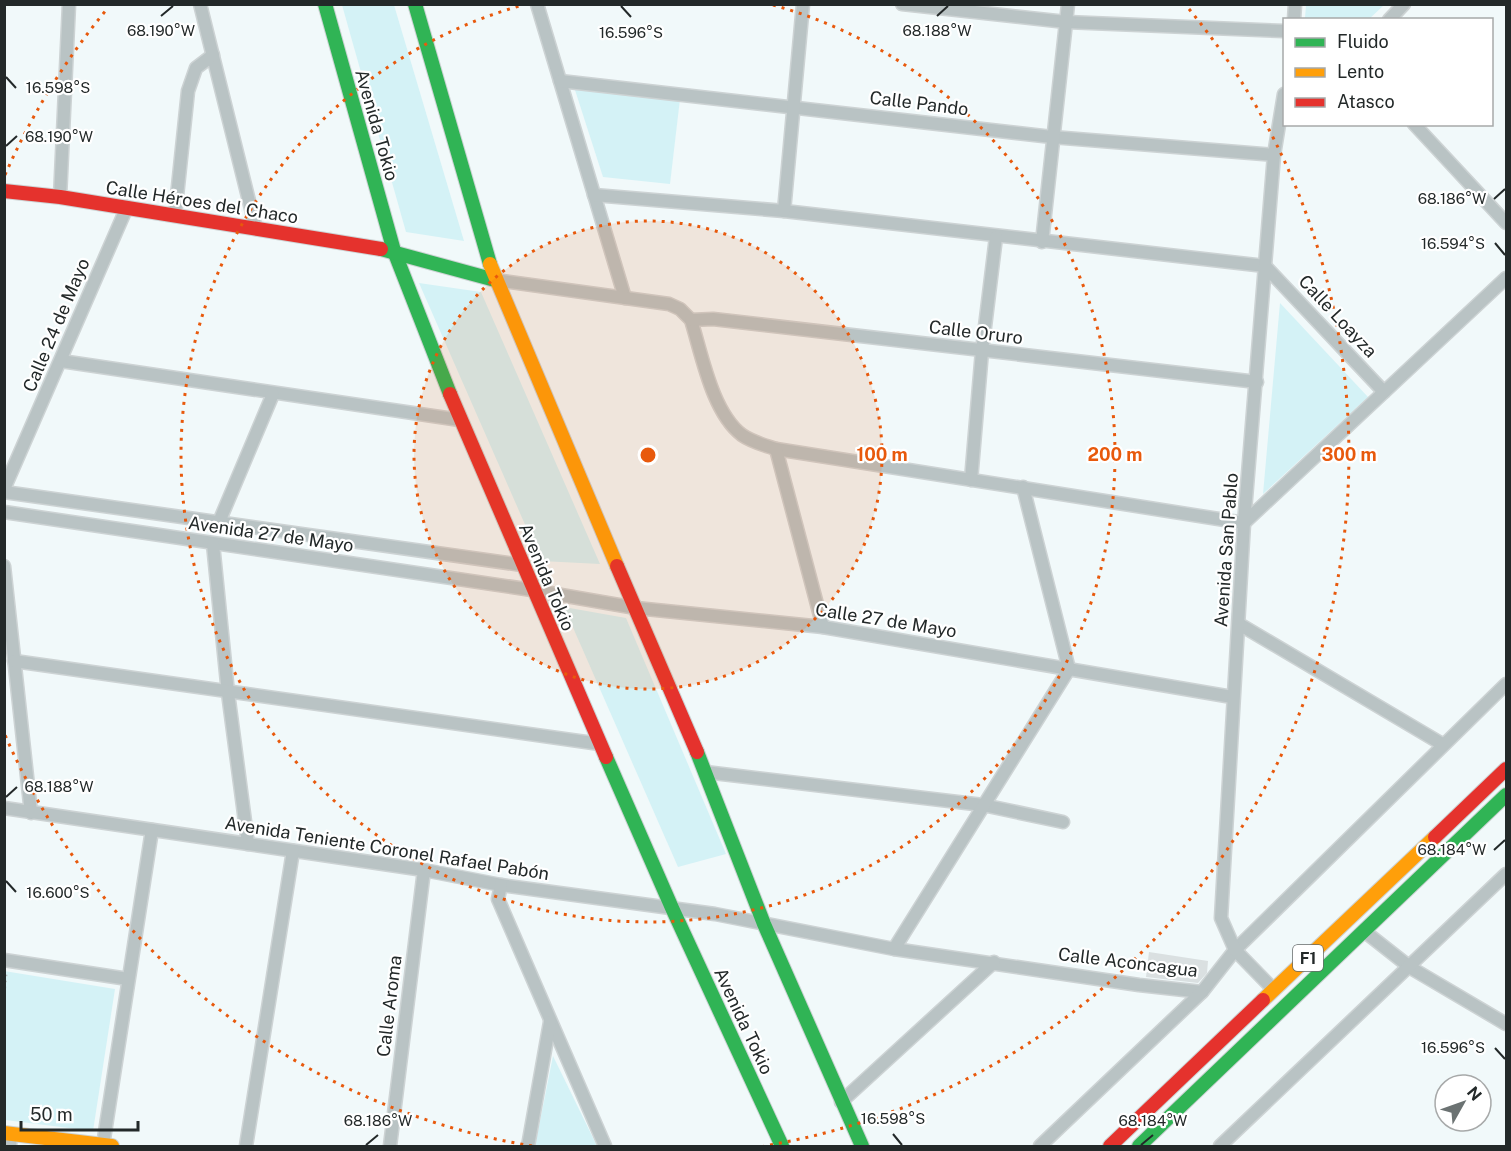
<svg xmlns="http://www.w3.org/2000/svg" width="1511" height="1151" viewBox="0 0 1511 1151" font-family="'Public Sans',sans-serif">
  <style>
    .green { fill: #d4f2f6 }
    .building { fill: #dae0e1 }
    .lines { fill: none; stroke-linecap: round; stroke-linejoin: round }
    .street-casing { stroke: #cdd3d4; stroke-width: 15 }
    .fast-casing { stroke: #cdd3d4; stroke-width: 16 }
    .slow-casing { stroke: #cdd3d4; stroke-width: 16 }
    .jam-casing { stroke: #cdd3d4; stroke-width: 16 }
    .path { stroke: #b3babc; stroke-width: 3; stroke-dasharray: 1.5 4.5; stroke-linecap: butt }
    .street { stroke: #b9c3c4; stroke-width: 12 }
    .fast { stroke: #30b455; stroke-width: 14 }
    .slow { stroke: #ff9f0a; stroke-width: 14 }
    .jam { stroke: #e5322d; stroke-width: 14 }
    .ticks { fill: none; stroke: #232929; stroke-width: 2 }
    .ring { fill: none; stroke: #e8590c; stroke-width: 3; stroke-dasharray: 3 6 }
    .labels { text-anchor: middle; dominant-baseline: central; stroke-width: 4.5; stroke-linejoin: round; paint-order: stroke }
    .shield { fill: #fff; stroke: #656969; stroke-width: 1.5 }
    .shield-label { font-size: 16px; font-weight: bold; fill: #232929 }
    .street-label { font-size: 18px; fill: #232929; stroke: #fff }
    .ticks-label { font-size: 15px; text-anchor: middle; fill: #232929; stroke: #fff; stroke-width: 4.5; stroke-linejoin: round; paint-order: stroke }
    .centre { fill: #e8590c; stroke: #fff; stroke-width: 3 }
    .ring-label { font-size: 18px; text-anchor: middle; font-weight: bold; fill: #e8590c; stroke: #fff; stroke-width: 4.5; stroke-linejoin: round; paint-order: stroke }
  </style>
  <rect width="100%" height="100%" fill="#f1f9fa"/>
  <g class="green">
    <path d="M342 5H394L464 241 406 232Z"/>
    <path d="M1306 5V4L1384 5 1368 20 1309 19 1305 18Z"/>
    <path d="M578 87 680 99 670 184 603 177 575 90Z"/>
    <path d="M419 283 481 292 600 564 541 561Z"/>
    <path d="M1280 303 1368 397 1263 494Z"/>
    <path d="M564 607 626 618 726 854 678 867Z"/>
    <path d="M4 971 115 989 93 1131 5 1120Z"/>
    <path d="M553 1056 597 1146H535Z"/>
  </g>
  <path class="building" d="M1149 952 1208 961 1207 973 1198 983 1146 977Z"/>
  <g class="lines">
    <defs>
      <g id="street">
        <path d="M200 4 256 229"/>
        <path d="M537 4 625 298"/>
        <path d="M902 4 1066 22 1284 31"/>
        <path d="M1294 20 1295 4"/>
        <path d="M1389 20 1404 4"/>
        <path d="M560 81 1052 137 1274 155"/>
        <path d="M1414 124 1506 223"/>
        <path d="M594 195 784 211 1265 266 1384 392"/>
        <path d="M60 197 69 4"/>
        <path d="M784 211 803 4"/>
        <path d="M175 215 188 91 196 68 213 55"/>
        <path d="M1042 242 1068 4"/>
        <path d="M495 280 669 304 680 309 691 320C702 355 712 412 742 435 752 442 764 445 776 449L1244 523 1506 278"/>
        <path d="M691 320 713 319 1257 382"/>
        <path d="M61 361 460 420"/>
        <path d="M776 449 823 627"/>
        <path d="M971 480 982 351 996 237"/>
        <path d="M4 489 127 207"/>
        <path d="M4 492 522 565"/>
        <path d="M4 512 532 590 636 608 823 627 1232 697"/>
        <path d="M219 522 273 394"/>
        <path d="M213 544 228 693 248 844"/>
        <path d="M4 566 31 813"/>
        <path d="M1239 624 1442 744"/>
        <path d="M14 661 600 744"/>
        <path d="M705 772 983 805 1063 822"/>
        <path d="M4 808 424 870 501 885 715 914 894 949 1139 985 1202 992 1235 950 1506 684"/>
        <path d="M501 885 498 899 605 1146"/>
        <path d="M1364 931 1411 968 1506 1024"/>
        <path d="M894 949 1069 669 1023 487"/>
        <path d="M4 960 128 979"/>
        <path d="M1274 990 1235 950 1221 918 1244 523 1274 155 1284 94"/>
        <path d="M841 1102 994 962"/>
        <path d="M103 1145 152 830"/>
        <path d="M10 1146 11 1134"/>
        <path d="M246 1146 293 851"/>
        <path d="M390 1146 424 870"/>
        <path d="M528 1146 550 1022"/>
        <path d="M1040 1146 1202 992"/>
        <path d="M1220 1146 1506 874"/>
      </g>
      <g id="fast">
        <path d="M325 4 394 251 450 394"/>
        <path d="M415 4 490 264"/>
        <path d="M381 249 495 280"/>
        <path d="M697 752 764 924 862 1146"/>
        <path d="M606 757 672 908 782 1146"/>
        <path d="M1139 1146 1506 795"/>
      </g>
      <g id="slow">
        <path d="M490 264 617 566"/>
        <path d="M1263 1000 1435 837"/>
        <path d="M4 1133 112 1146"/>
      </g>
      <g id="jam">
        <path d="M4 191 60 197 381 249"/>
        <path d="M450 394 606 757"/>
        <path d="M617 566 697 752"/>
        <path d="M1435 837 1506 769"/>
        <path d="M1110 1146 1263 1000"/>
      </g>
    </defs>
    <use href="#street" class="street-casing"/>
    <use href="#fast" class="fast-casing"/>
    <use href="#slow" class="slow-casing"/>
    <use href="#jam" class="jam-casing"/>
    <path class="path" d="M4 994 6 974"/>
    <use href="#street" class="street"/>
    <use href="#fast" class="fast"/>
    <use href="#slow" class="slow"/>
    <use href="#jam" class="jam"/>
  </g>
  <path class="ticks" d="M621 6 631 17M161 16 173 6M937 16 948 6M6 77 16 88M6 146 17 136M1494 199 1505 189M1495 243 1505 255M6 797 17 787M1494 850 1505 840M6 881 16 892M1495 1048 1505 1059M893 1134 902 1145M366 1145 378 1135M1141 1145 1153 1135"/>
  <circle cx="648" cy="455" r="234" fill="#e8590c" fill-opacity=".12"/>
  <g class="ring">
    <circle cx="648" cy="455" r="234"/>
    <path d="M773 5A467 467 0 1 1 523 5"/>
    <path d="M532 1146A701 701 0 0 1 5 735M5 175A701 701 0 0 1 107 9M1189 9A701 701 0 0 1 764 1146"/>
  </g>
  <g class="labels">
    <rect class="shield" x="1293" y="945" width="30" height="26" rx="4.5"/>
    <g class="shield-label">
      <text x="1308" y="958">F1</text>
    </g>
    <g class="street-label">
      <text transform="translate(919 103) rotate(7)">Calle Pando</text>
      <text transform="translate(377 125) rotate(74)">Avenida Tokio</text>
      <text transform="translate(202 202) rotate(9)">Calle Héroes del Chaco</text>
      <text transform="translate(1338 316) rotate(47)">Calle Loayza</text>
      <text transform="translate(56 325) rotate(-67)">Calle 24 de Mayo</text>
      <text transform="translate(976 332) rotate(7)">Calle Oruro</text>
      <text transform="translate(271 534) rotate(8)">Avenida 27 de Mayo</text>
      <text transform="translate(1226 550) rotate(-86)">Avenida San Pablo</text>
      <text transform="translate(547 577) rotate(67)">Avenida Tokio</text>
      <text transform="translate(886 620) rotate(9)">Calle 27 de Mayo</text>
      <text transform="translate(387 848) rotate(9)">Avenida Teniente Coronel Rafael Pabón</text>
      <text transform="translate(1128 962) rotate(7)">Calle Aconcagua</text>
      <text transform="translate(389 1006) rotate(-83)">Calle Aroma</text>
      <text transform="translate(744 1021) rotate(65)">Avenida Tokio</text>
    </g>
  </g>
  <g class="ticks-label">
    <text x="161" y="36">68.190°W</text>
    <text x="937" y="36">68.188°W</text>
    <text x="631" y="38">16.596°S</text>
    <text x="58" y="93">16.598°S</text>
    <text x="59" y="142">68.190°W</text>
    <text x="1452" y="204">68.186°W</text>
    <text x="1453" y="249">16.594°S</text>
    <text x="59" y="792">68.188°W</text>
    <text x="1452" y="855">68.184°W</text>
    <text x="58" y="898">16.600°S</text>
    <text x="1453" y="1053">16.596°S</text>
    <text x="893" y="1124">16.598°S</text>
    <text x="378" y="1126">68.186°W</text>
    <text x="1153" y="1126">68.184°W</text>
  </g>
  <circle cx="648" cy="455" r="9" class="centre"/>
  <g class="ring-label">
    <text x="882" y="461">100 m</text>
    <text x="1115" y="461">200 m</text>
    <text x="1349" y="461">300 m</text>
  </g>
  <rect width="1511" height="1151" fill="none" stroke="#232929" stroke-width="12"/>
  <rect x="1283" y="18" width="210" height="108" fill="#ffffff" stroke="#a7a9a9" stroke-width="1.5"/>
  <rect x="1295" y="38" width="30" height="9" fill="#30b455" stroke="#a7a9a9" stroke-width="1.5"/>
  <text x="1337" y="48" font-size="18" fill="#232929">Fluido</text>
  <rect x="1295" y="68" width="30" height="9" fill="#ff9f0a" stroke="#a7a9a9" stroke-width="1.5"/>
  <text x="1337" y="78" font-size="18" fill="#232929">Lento</text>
  <rect x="1295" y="98" width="30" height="9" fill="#e5322d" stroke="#a7a9a9" stroke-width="1.5"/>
  <text x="1337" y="108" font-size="18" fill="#232929">Atasco</text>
  <g transform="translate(1463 1103) rotate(50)"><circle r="28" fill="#ffffff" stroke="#a7a9a9" stroke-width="1.5"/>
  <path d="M0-4.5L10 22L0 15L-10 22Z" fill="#6b7272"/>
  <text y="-9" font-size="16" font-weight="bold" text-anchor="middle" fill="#232929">N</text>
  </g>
  <path d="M21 1121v9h117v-9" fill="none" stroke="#232929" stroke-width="3"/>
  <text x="30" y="1121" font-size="18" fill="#232929" stroke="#ffffff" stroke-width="4.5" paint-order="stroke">50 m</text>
</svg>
